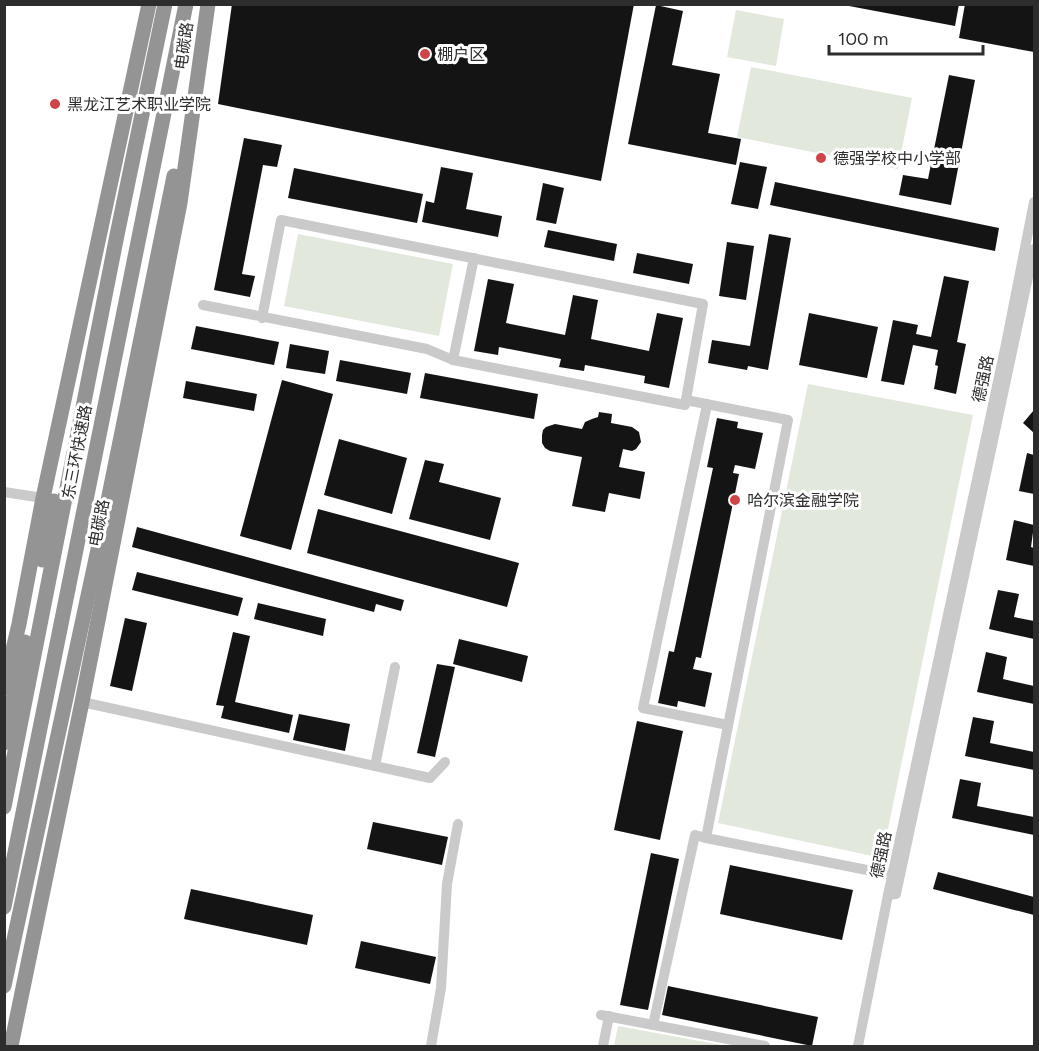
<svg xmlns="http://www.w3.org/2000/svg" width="1039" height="1051" viewBox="0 0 1039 1051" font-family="Figtree,'Noto Sans SC',sans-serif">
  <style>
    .green { fill: #e2e9dc }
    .building { fill: #141414 }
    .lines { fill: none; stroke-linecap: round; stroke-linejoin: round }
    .minor { stroke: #cacaca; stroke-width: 10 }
    .highway { stroke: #949494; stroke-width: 15 }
    .poi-dot { fill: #cf4547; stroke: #fff; stroke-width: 2 }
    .labels { text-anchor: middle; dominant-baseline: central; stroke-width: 6; stroke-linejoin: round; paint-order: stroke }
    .street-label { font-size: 16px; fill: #2d2d2d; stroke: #fff }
    .poi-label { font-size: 16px; fill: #2d2d2d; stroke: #fff; text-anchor: start }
  </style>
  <rect width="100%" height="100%" fill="#fff"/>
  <g class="green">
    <path d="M736 10 784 19 776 66 727 57Z"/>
    <path d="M751 67 912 98 898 169 737 137Z"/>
    <path d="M298 234 453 264 439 336 284 306Z"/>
    <path d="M808 384 973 415 882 858 718 823Z"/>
    <path d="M618 1026 727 1046H614Z"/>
  </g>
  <g class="building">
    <path d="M232 4H634L601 181 218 104Z"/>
    <path d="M849 4H959L955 26 849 6Z"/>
    <path d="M965 4H1034V52L959 38Z"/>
    <path d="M656 5 683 11 672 65 720 74 708 133 741 139 736 165 628 144Z"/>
    <path d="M949 75 975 80 951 205 899 195 903 175 928 179Z"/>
    <path d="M244 138 282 145 277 167 263 165 242 274 255 276 250 297 214 290Z"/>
    <path d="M740 162 767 167 758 209 731 204Z"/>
    <path d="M441 167 473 173 466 209 502 216 498 237 422 222 426 201 434 203Z"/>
    <path d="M294 168 423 194 417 223 288 198Z"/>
    <path d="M775 182 999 228 995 251 770 205Z"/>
    <path d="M543 183 564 188 556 224 536 220Z"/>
    <path d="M548 230 617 244 614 261 544 247Z"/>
    <path d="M769 234 791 238 768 370 748 366 747 370 708 363 712 340 750 346Z"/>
    <path d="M727 242 754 246 746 300 719 296Z"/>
    <path d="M637 253 693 264 689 284 633 273Z"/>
    <path d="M944 276 969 281 957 342 966 344 956 394 934 389 938 366 935 365 938 350 913 345 904 385 881 381 893 320 918 325 916 334 931 337Z"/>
    <path d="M488 279 514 284 506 323 565 335 573 295 598 300 591 339 649 351 657 313 683 318 669 388 644 383 645 376 585 365 584 371 559 367 561 359 499 347 498 355 474 351Z"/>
    <path d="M809 313 878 327 867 378 799 365Z"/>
    <path d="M196 326 279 342 274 365 191 349Z"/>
    <path d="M290 344 329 351 325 374 286 368Z"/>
    <path d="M340 360 411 373 407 394 336 381Z"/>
    <path d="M425 373 538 394 534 419 420 398Z"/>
    <path d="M282 380 333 394 291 550 240 536Z"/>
    <path d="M186 381 257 394 254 411 183 398Z"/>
    <path d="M1034 410V433L1023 423Z"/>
    <path d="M599 412 612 414 611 423 632 427 639 432 641 442 636 449 632 451 623 449 619 467 645 472 640 499 609 493 605 512 572 506 582 457 550 451 545 448 542 443V435L543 430 546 427 555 424 582 429 585 422 592 419 598 417Z"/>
    <path d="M717 418 738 422 737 428 763 433 755 469 735 465 733 473 739 474 701 658 696 657 693 669 712 673 705 707 678 701 677 707 658 703 669 651 674 652 713 468 707 467Z"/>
    <path d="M339 439 407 458 392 514 324 495Z"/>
    <path d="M1027 453 1034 455V494L1019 491Z"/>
    <path d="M425 460 444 464 439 482 501 498 490 540 409 519Z"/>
    <path d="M318 509 519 563 507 607 307 553Z"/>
    <path d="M1014 520 1034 525 1031 547 1034 548V566L1006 560Z"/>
    <path d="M137 527 404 600 401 611 376 604 374 612 132 547Z"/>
    <path d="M137 572 243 598 238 616 132 590Z"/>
    <path d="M998 590 1019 594 1014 617 1034 621V639L989 629Z"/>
    <path d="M258 603 326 619 323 636 254 619Z"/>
    <path d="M125 618 147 623 132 691 110 686Z"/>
    <path d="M233 632 250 636 235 702 293 715 289 733 221 718 224 706 216 705Z"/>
    <path d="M459 639 528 656 522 682 453 664Z"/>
    <path d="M986 652 1007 657 1003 679 1034 686V704L977 692Z"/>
    <path d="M437 664 455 667 435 757 417 753Z"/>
    <path d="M299 714 350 724 345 751 293 740Z"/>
    <path d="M973 717 994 721 990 743 1034 752V770L965 756Z"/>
    <path d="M637 721 683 731 660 840 614 830Z"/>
    <path d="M960 779 981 783 977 806 1034 817V835L952 818Z"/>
    <path d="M373 822 448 837 442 865 367 849Z"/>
    <path d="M651 853 679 859 648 1010 620 1005Z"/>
    <path d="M730 865 853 890 842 940 720 914Z"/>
    <path d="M938 872 1034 897V915L933 889Z"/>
    <path d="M191 889 313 915 307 945 184 919Z"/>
    <path d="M361 941 436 957 430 984 355 968Z"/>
    <path d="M668 986 818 1017 812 1046 662 1015Z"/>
  </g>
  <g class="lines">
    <g class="minor">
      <path d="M203 305 427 349 453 360 685 405 703 304 281 220 262 318"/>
      <path d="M453 360 474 258"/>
      <path d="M686 400 788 420 706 838 892 875"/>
      <path d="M707 405 643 708 728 725"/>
      <path d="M4 492 43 498"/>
      <path d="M82 702 430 778 445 762"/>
      <path d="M375 766 395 667"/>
      <path d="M888 895 896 894 1034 249"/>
      <path d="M601 1015 765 1046"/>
      <path d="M653 1025 695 835 706 838"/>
      <path d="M431 1046 441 988 447 884 458 824"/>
      <path d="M603 1046 609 1016"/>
      <path d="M858 1046 888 895 1006 344 1034 202"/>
    </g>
    <g class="highway">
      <path d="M42 560 54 501"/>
      <path d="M4 688 19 624 43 498 149 4"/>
      <path d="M4 743 25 642"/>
      <path d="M4 807 117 235 165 4"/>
      <path d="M4 907 186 4"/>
      <path d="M4 986 100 540 174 176"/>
      <path d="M11 1046 82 702 180 203 208 4"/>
    </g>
  </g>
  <g class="poi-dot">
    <circle cx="425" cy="54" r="6"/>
    <circle cx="55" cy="104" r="6"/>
    <circle cx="821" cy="158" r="6"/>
    <circle cx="735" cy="500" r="6"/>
  </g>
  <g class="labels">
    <g class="street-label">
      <text transform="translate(184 46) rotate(-82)">电碳路</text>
      <text transform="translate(983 379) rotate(-78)">德强路</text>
      <text transform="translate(77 452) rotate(-79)">东三环快速路</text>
      <text transform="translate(99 523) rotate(-79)">电碳路</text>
      <text transform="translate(881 855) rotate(-78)">德强路</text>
    </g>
    <g class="poi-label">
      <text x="437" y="54">棚户区</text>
      <text x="67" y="104">黑龙江艺术职业学院</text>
      <text x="833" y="158">德强学校中小学部</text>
      <text x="747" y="500">哈尔滨金融学院</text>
    </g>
  </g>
  <rect width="1039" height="1051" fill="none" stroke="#2d2d2d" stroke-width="12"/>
  <path d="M829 45v9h154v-9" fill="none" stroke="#2d2d2d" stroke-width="3"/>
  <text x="838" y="45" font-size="18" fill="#2d2d2d" stroke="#ffffff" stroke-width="4.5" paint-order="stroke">100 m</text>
</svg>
